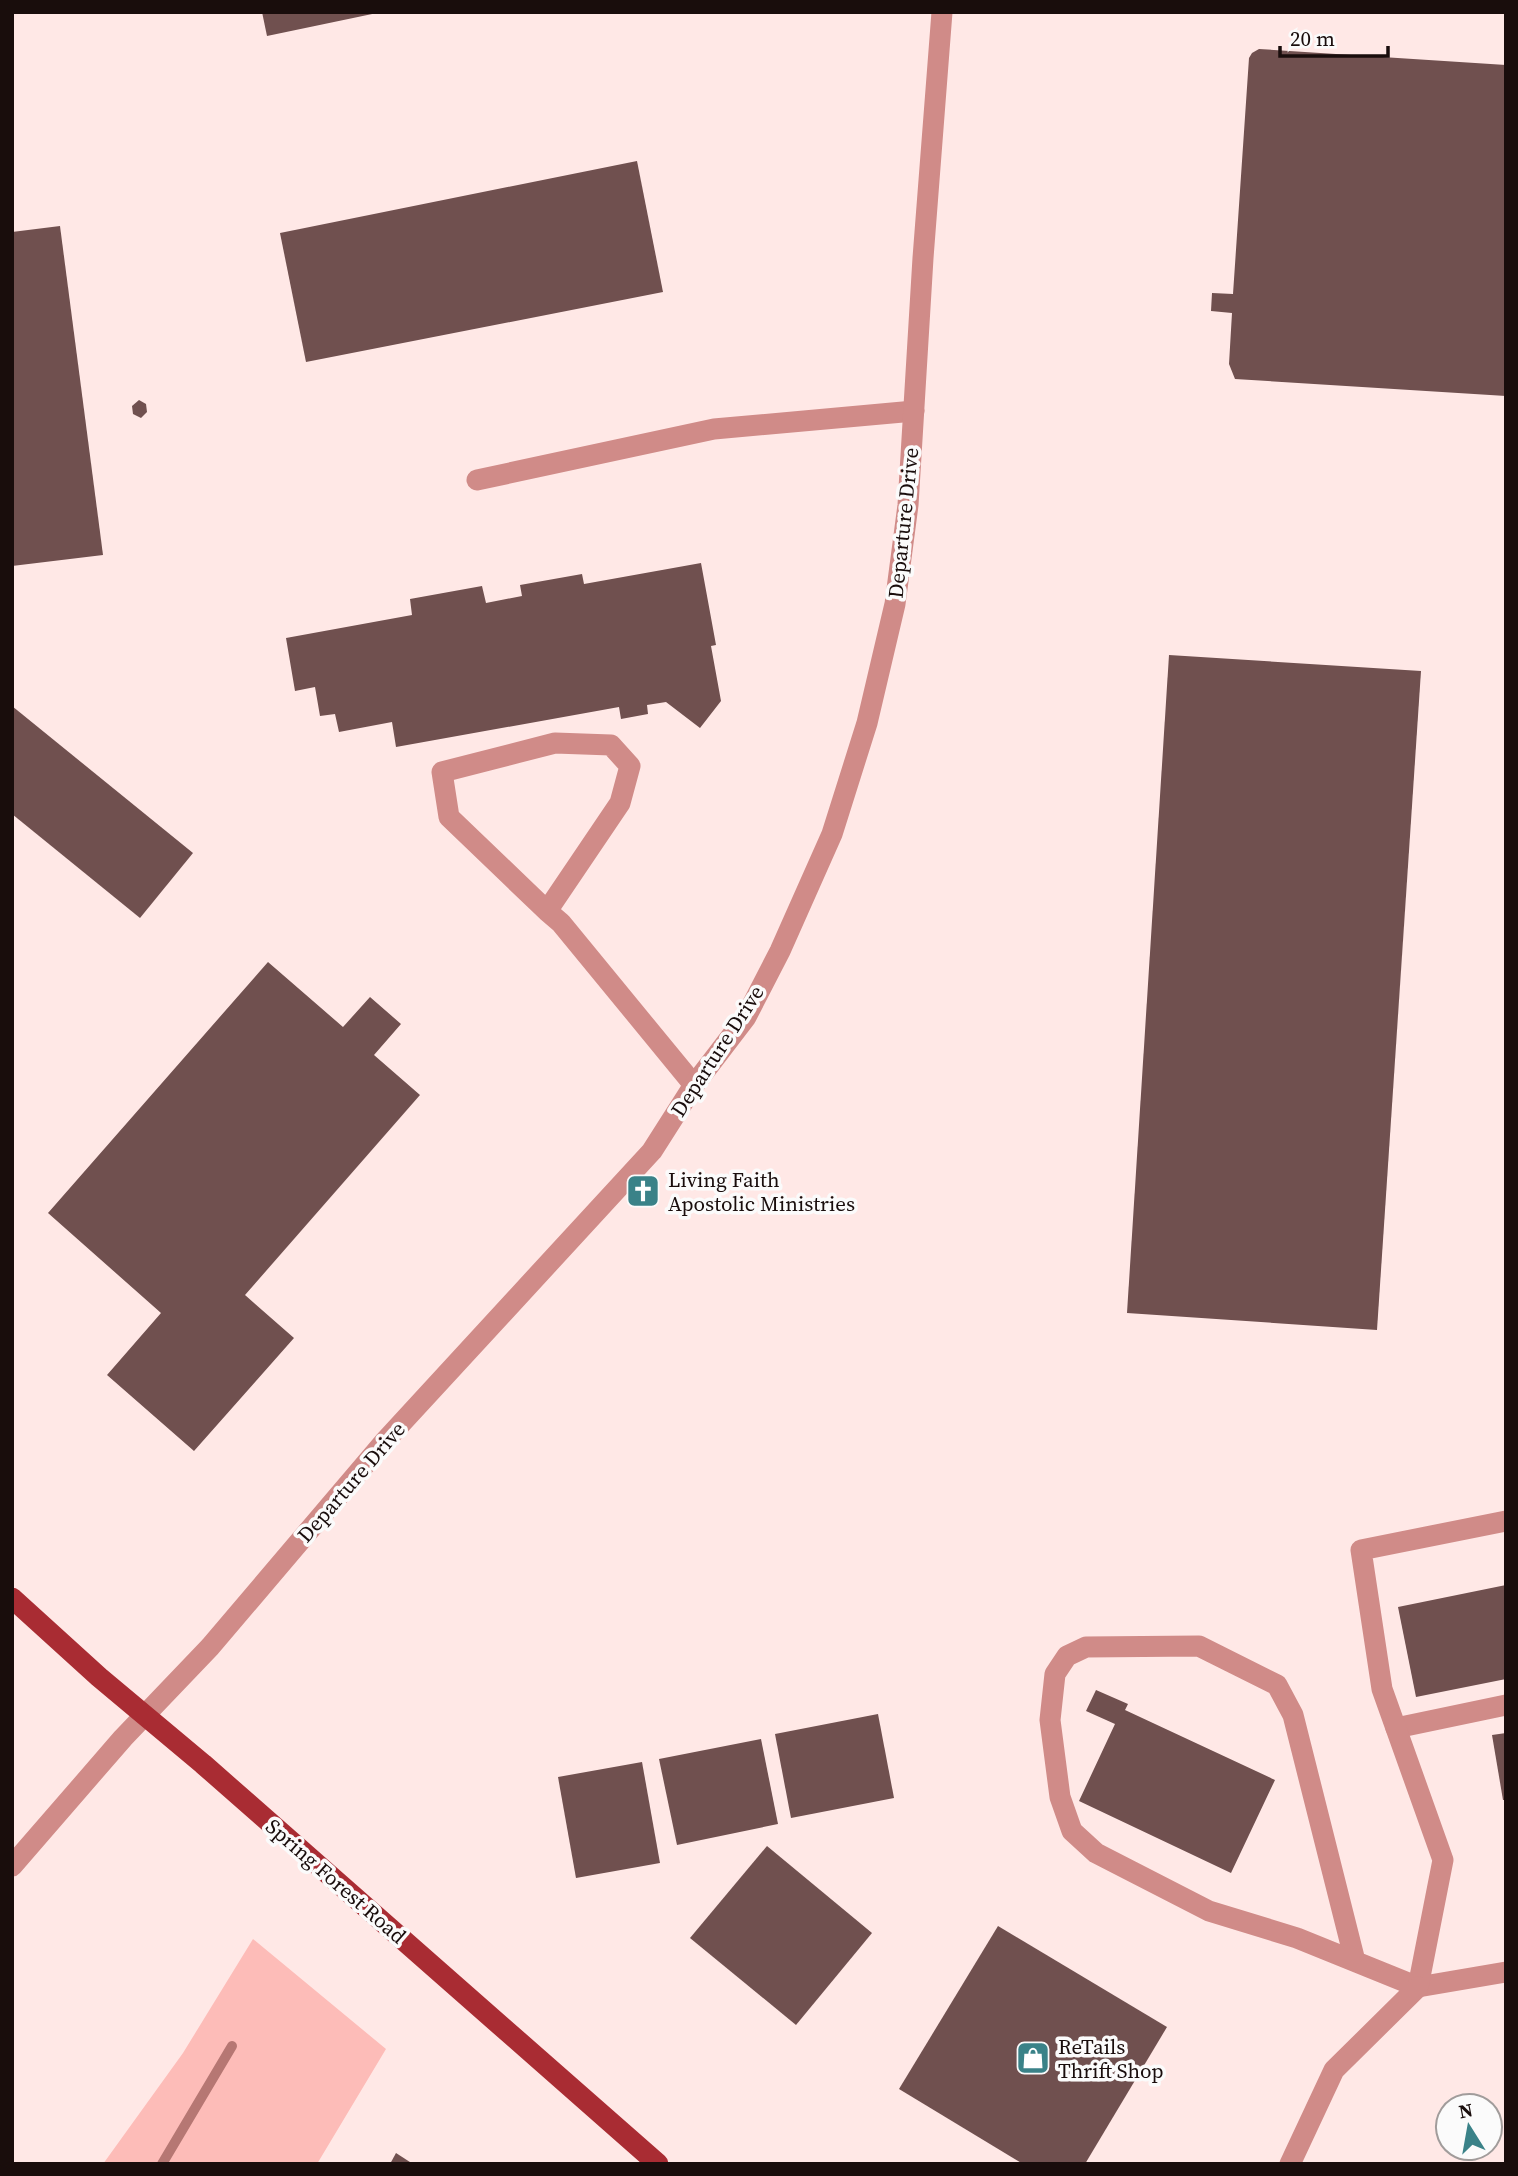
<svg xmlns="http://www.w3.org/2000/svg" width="1518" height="2176" viewBox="0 0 1518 2176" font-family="'Source Serif 4',serif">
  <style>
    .green { fill: #fdbcb8 }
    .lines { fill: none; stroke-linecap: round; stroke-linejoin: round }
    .stream { stroke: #b67773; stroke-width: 10 }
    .building { fill: #70504f }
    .minor { stroke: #d08b88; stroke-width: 21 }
    .major { stroke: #a92c33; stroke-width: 21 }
    .labels { text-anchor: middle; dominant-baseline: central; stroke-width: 7; stroke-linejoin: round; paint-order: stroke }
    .street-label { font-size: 21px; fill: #190d0c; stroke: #fbfbfb }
    .poi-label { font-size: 21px; fill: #190d0c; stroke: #fbfbfb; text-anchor: start }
  </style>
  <rect width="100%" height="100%" fill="#ffe8e6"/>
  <path class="green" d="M253 1939 386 2049 317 2164H103L183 2053Z"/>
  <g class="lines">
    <path class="stream" d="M162 2164 232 2046"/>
  </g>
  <g class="building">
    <path d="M262 12H377V13L267 36Z"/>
    <path d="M1259 49 1506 65V396L1235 379 1229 364 1232 313 1211 311 1212 293 1233 294 1249 58 1252 53Z"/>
    <path d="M637 161 663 292 306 362 280 233Z"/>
    <path d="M60 226 103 555 12 566V232Z"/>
    <path d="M139 400 146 404 147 412 141 418 133 414 132 406Z"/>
    <path d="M701 563 716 645 711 646 721 701 700 728 666 702 647 705 648 714 621 719 619 707 396 747 392 722 339 732 335 714 320 716 315 687 295 691 286 638 412 615 410 599 482 586 486 603 522 596 520 585 582 574 584 584Z"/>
    <path d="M1169 655 1421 671 1377 1330 1127 1313Z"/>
    <path d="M12 706 193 853 140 918 12 814Z"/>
    <path d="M268 962 343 1027 370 997 401 1024 374 1055 420 1095 245 1295 294 1338 194 1451 107 1375 161 1313 48 1213Z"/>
    <path d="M1506 1585V1679L1416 1697 1398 1607Z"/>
    <path d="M1096 1690 1128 1704 1125 1710 1275 1780 1231 1873 1079 1801 1115 1724 1086 1711Z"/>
    <path d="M878 1714 894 1798 791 1818 775 1734Z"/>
    <path d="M1506 1733V1800H1503L1492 1735Z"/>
    <path d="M761 1739 778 1824 677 1845 659 1759Z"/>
    <path d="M642 1762 660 1863 576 1878 558 1777Z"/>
    <path d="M767 1846 872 1933 796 2025 690 1938Z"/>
    <path d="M998 1926 1167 2027 1085 2164H1023L899 2089Z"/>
    <path d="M396 2153 413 2164H390Z"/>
  </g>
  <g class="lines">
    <g class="minor">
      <path d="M477 480 714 429 914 411"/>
      <path d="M547 911 620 803 630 766 611 745 555 743 442 772 449 817 547 911 561 923 694 1085"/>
      <path d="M1396 1728 1506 1705"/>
      <path d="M12 1866 123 1738 210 1647 385 1441 652 1151 694 1085 746 1017 780 951 832 834 867 723 895 604 908 505 923 258 942 12"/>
      <path d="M1355 1961 1293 1715 1277 1685 1199 1646 1086 1647 1067 1656 1055 1674 1050 1720 1060 1797 1072 1831 1096 1853 1209 1911 1297 1938 1418 1987 1506 1972"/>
      <path d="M1418 1987 1443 1860 1382 1689 1361 1550 1506 1521"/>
      <path d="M1290 2164 1334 2070 1418 1987"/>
    </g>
    <path class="major" d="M12 1598 99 1677 203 1764 658 2164"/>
  </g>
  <defs>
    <symbol id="church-square" viewBox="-11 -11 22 22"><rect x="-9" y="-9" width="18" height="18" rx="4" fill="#3a8288" stroke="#fbfbfb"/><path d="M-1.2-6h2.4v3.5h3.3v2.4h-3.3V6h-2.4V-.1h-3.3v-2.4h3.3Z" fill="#fff"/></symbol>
    <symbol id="shop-square" viewBox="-11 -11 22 22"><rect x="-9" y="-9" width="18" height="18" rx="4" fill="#3a8288" stroke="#fbfbfb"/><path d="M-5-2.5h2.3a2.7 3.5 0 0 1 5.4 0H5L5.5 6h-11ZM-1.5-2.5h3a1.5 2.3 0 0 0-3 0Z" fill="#fff"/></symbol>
  </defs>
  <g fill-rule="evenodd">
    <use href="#church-square" x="624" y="1172" width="38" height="38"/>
    <use href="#shop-square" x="1014" y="2039" width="38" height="38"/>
  </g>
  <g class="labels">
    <g class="street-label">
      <text transform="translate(903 523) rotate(-84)">Departure Drive</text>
      <text transform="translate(717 1051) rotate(-57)">Departure Drive</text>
      <text transform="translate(351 1482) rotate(-49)">Departure Drive</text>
      <text transform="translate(336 1881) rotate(41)">Spring Forest Road</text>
    </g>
    <g class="poi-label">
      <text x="668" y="1179">Living Faith<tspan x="668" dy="24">Apostolic Ministries</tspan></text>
      <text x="1058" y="2046">ReTails<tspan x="1058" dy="24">Thrift Shop</tspan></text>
    </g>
  </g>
  <rect width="1518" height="2176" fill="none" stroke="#190d0c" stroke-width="28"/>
  <g transform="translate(1469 2127) rotate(349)"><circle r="33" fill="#fbfbfb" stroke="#a19c9b" stroke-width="2"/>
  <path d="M0-5L12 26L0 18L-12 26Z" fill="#3a8288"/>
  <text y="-10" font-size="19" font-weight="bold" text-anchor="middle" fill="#190d0c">N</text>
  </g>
  <path d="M1280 46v10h108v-10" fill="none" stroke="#190d0c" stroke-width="3.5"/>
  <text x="1290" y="46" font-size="21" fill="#190d0c" stroke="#fbfbfb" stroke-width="5" paint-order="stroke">20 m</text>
</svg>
